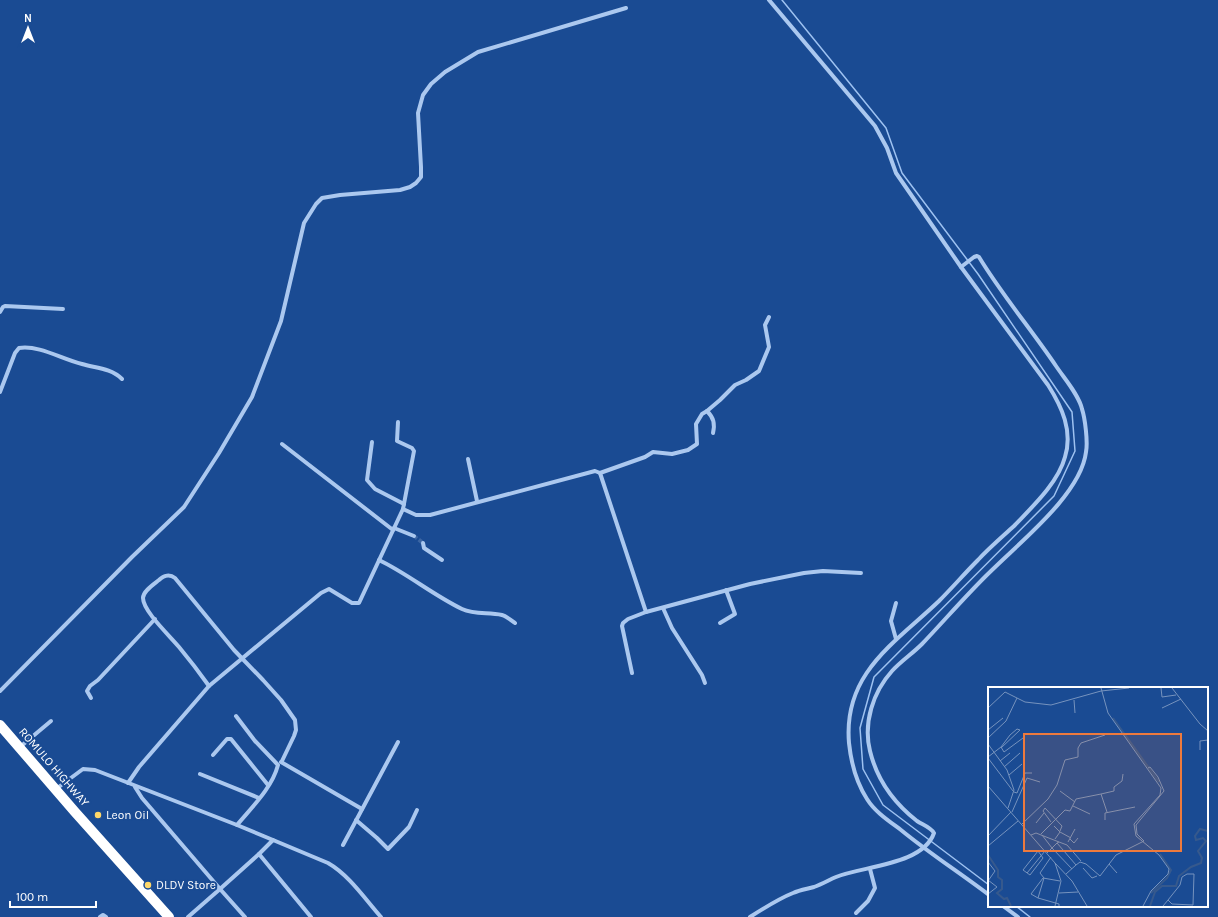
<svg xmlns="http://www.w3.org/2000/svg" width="1218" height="917" viewBox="0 0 1218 917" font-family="Karla,sans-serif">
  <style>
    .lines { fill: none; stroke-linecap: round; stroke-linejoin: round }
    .stream { stroke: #9ec2f1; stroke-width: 1.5 }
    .street-tunnel { stroke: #3c66a3; stroke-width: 4; stroke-dasharray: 4 2; stroke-linecap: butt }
    .street { stroke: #abc8ef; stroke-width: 4 }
    .highway { stroke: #fff; stroke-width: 10 }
    .poi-dot { fill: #ffd869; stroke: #1a4b93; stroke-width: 1.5 }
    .labels { text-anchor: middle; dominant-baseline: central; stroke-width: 4; stroke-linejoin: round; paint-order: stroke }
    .street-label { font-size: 12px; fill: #fff; stroke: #1a4b93 }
    .poi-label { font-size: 12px; fill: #fff; stroke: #1a4b93; text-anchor: start }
    .inset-river { fill: none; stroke: #36598d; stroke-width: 2 }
    .inset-road { fill: none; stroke: #7693be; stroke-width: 1 }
    .view { fill: #ed7a3d; fill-opacity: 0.15; stroke: #ed7a3d; stroke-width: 2 }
    .inset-edge { fill: none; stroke: #fff; stroke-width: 2 }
  </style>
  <rect width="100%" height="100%" fill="#1a4b93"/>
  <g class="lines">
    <g class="stream">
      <path d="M782 0 886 128 902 173 978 274 1072 412 1075 451 1054 496 874 677 860 728 863 769 883 805 989 885"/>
      <path d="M1016 906 1030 917"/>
    </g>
    <path class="street-tunnel" d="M414 536 423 543"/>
    <g class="street">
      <path d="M769 0 875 126 887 148 896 173 961 267 1048 385C1062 407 1073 431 1065 457 1058 483 1032 507 1014 526 1002 537 989 548 978 560 965 573 952 588 939 601 895 643 843 673 849 743 851 762 856 782 867 799 875 812 889 821 901 830 929 853 960 873 989 895"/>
      <path d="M0 312 3 307 5 306 63 309"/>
      <path d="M0 392 15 353 19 348C40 345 61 359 82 364 95 368 111 368 122 379"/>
      <path d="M707 411C714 418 715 424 713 433"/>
      <path d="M398 422 397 441 412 448 414 451 403 509"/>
      <path d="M372 442 367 480 375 489 404 504"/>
      <path d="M282 444 393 530"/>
      <path d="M468 459 477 501"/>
      <path d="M600 473 645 457 653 452 672 454 688 450 697 444 696 424 702 414 707 411 720 400 735 385 746 380 759 371 769 347 765 325 769 317"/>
      <path d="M394 528 414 536"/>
      <path d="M423 543 424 548 442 560"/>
      <path d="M379 560C408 574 433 595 462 609 475 615 488 612 502 615 506 616 511 620 515 623"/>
      <path d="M896 603 891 621 896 639"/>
      <path d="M663 608 672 628 702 675 705 683"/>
      <path d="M720 623 735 614 726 590"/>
      <path d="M632 673 622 626 623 623 628 619 646 612 750 584 804 573 823 571 861 573"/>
      <path d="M209 686C199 672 189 659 179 647 170 636 143 611 143 598 143 591 154 584 159 580 164 575 170 574 175 578L234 650 263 680 281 700 295 720 296 730 294 736 282 761"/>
      <path d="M0 691 132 557 184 507 219 453 252 397 281 321 304 223 316 204 322 198 340 195 400 190 410 187 416 183 421 177V167L418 113 423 95 431 84 445 72 478 52 626 8"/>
      <path d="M91 698 87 691 90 686 98 680 155 619"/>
      <path d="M236 716 255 741 278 765C272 788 252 807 237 825"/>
      <path d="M20 747 51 721"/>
      <path d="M213 755 227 739H231L268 785"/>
      <path d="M281 762 362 809"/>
      <path d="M200 774 259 798"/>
      <path d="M128 783 139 767 209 686 321 593 329 589 352 603H359L403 509 416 515H430L595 471 600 473 646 612"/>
      <path d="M135 787 142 798 220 889 188 917"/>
      <path d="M56 789 83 769 95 770 237 825 273 840 259 854"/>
      <path d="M356 820 377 838 388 849 409 827 417 810"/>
      <path d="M273 840 328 863C349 875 365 899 381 917"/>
      <path d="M343 845 398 742"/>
      <path d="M1003 906 1018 917"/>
      <path d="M856 913 868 901 875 888 870 869"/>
      <path d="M100 917 103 915 106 917"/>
      <path d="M245 917 220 889 259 854 311 917"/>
      <path d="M750 917C764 908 778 899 793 893 800 890 807 889 814 887 822 884 829 880 836 877 863 866 923 865 934 833 930 827 923 825 917 821 894 803 877 780 870 751 863 723 873 692 892 671 901 661 912 654 922 644 945 620 967 594 991 571 1020 542 1081 494 1086 452 1088 442 1085 418 1082 409 1079 395 1064 378 1056 366 1031 329 1002 295 979 257L977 256 974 257 961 267"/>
    </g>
    <path class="highway" d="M0 725 75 812 169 917"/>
  </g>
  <g class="poi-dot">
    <circle cx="98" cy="815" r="4"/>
    <circle cx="148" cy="885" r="4"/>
  </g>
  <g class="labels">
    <g class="street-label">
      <text transform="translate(54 767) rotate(49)">ROMULO HIGHWAY</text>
    </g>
    <g class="poi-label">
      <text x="106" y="815">Leon Oil</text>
      <text x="156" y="885">DLDV Store</text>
    </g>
  </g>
  <g transform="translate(988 687)">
    <rect width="220" height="220" fill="#1a4b93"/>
    <path class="inset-river" d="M125 31 171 95M0 168 10 183V190L14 193V202L9 206 16 212 19 211 23 219M163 206 179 191 183 183 172 167M162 219 167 205 174 199H188L191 189 203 180 213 176 214 171 210 164 218 154 215 151 208 153 207 149 212 142 220 144"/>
    <path class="inset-road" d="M113 1 120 26 173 101 172 108 146 137 148 149 171 168 181 182 180 187 163 204 155 219M173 1 174 10 188 8M184 1 212 37 220 44M86 13 87 26M0 21 17 5 37 15 63 18 113 4 141 1M174 21 193 12M0 43 15 31M0 51 18 34 29 11M0 57 19 83 26 103 20 121M13 60 22 48 29 42 32 43 13 61M212 63V54L220 53M0 70 13 60 16 65 35 51M0 71 25 104M12 74 22 66M16 80 32 66M21 88 34 77M0 99 67 176 73 194 67 219M72 104 87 115M26 105 29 106 37 86H44M113 107 126 104V100L134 94 135 87M85 119 102 127M24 125 39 91 52 95M117 133V126L147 120M63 135 55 124 57 121 74 139 72 144M48 136 56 126M34 137 60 112 69 98 77 73 90 70V61L93 56 117 48M66 139 72 145 67 152M72 145 83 151M53 147 77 123 82 124 88 112 113 107 119 125M43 148 48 146 71 155 69 156M54 148 64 161 59 166M0 149 23 125M82 152 86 156 90 151M71 155 79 158 93 174M80 155 87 142M0 159 30 134M50 164 55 171 42 188 35 183ZM63 170 52 186 56 191 50 211 71 217V219M0 175 7 184 0 194M67 176 84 194 99 219M121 177 129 186M95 181 104 191 109 189M84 182 64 161 69 156 88 178 92 175 98 177 112 189 128 168 156 154 149 147 148 138 176 104 170 90 162 80 160 81M39 186 57 164M78 187 88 178M71 206 90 205M0 207 9 200 0 193M50 211 43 207 55 191 72 194M175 219 180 213 192 198 194 190 199 187H206L205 218 184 217 180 213"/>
    <path class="view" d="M36 47H193V164H36Z"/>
    <rect width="220" height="220" class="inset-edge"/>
  </g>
  <g transform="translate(28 28)" stroke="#1a4b93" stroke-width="3" paint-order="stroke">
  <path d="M0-3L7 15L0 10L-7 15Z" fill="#ffffff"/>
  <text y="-6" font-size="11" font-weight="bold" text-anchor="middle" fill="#ffffff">N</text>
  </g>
  <path d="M10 901v6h86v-6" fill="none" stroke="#ffffff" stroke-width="2"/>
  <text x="16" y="901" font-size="12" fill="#ffffff" stroke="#1a4b93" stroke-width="3" paint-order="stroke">100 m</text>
</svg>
